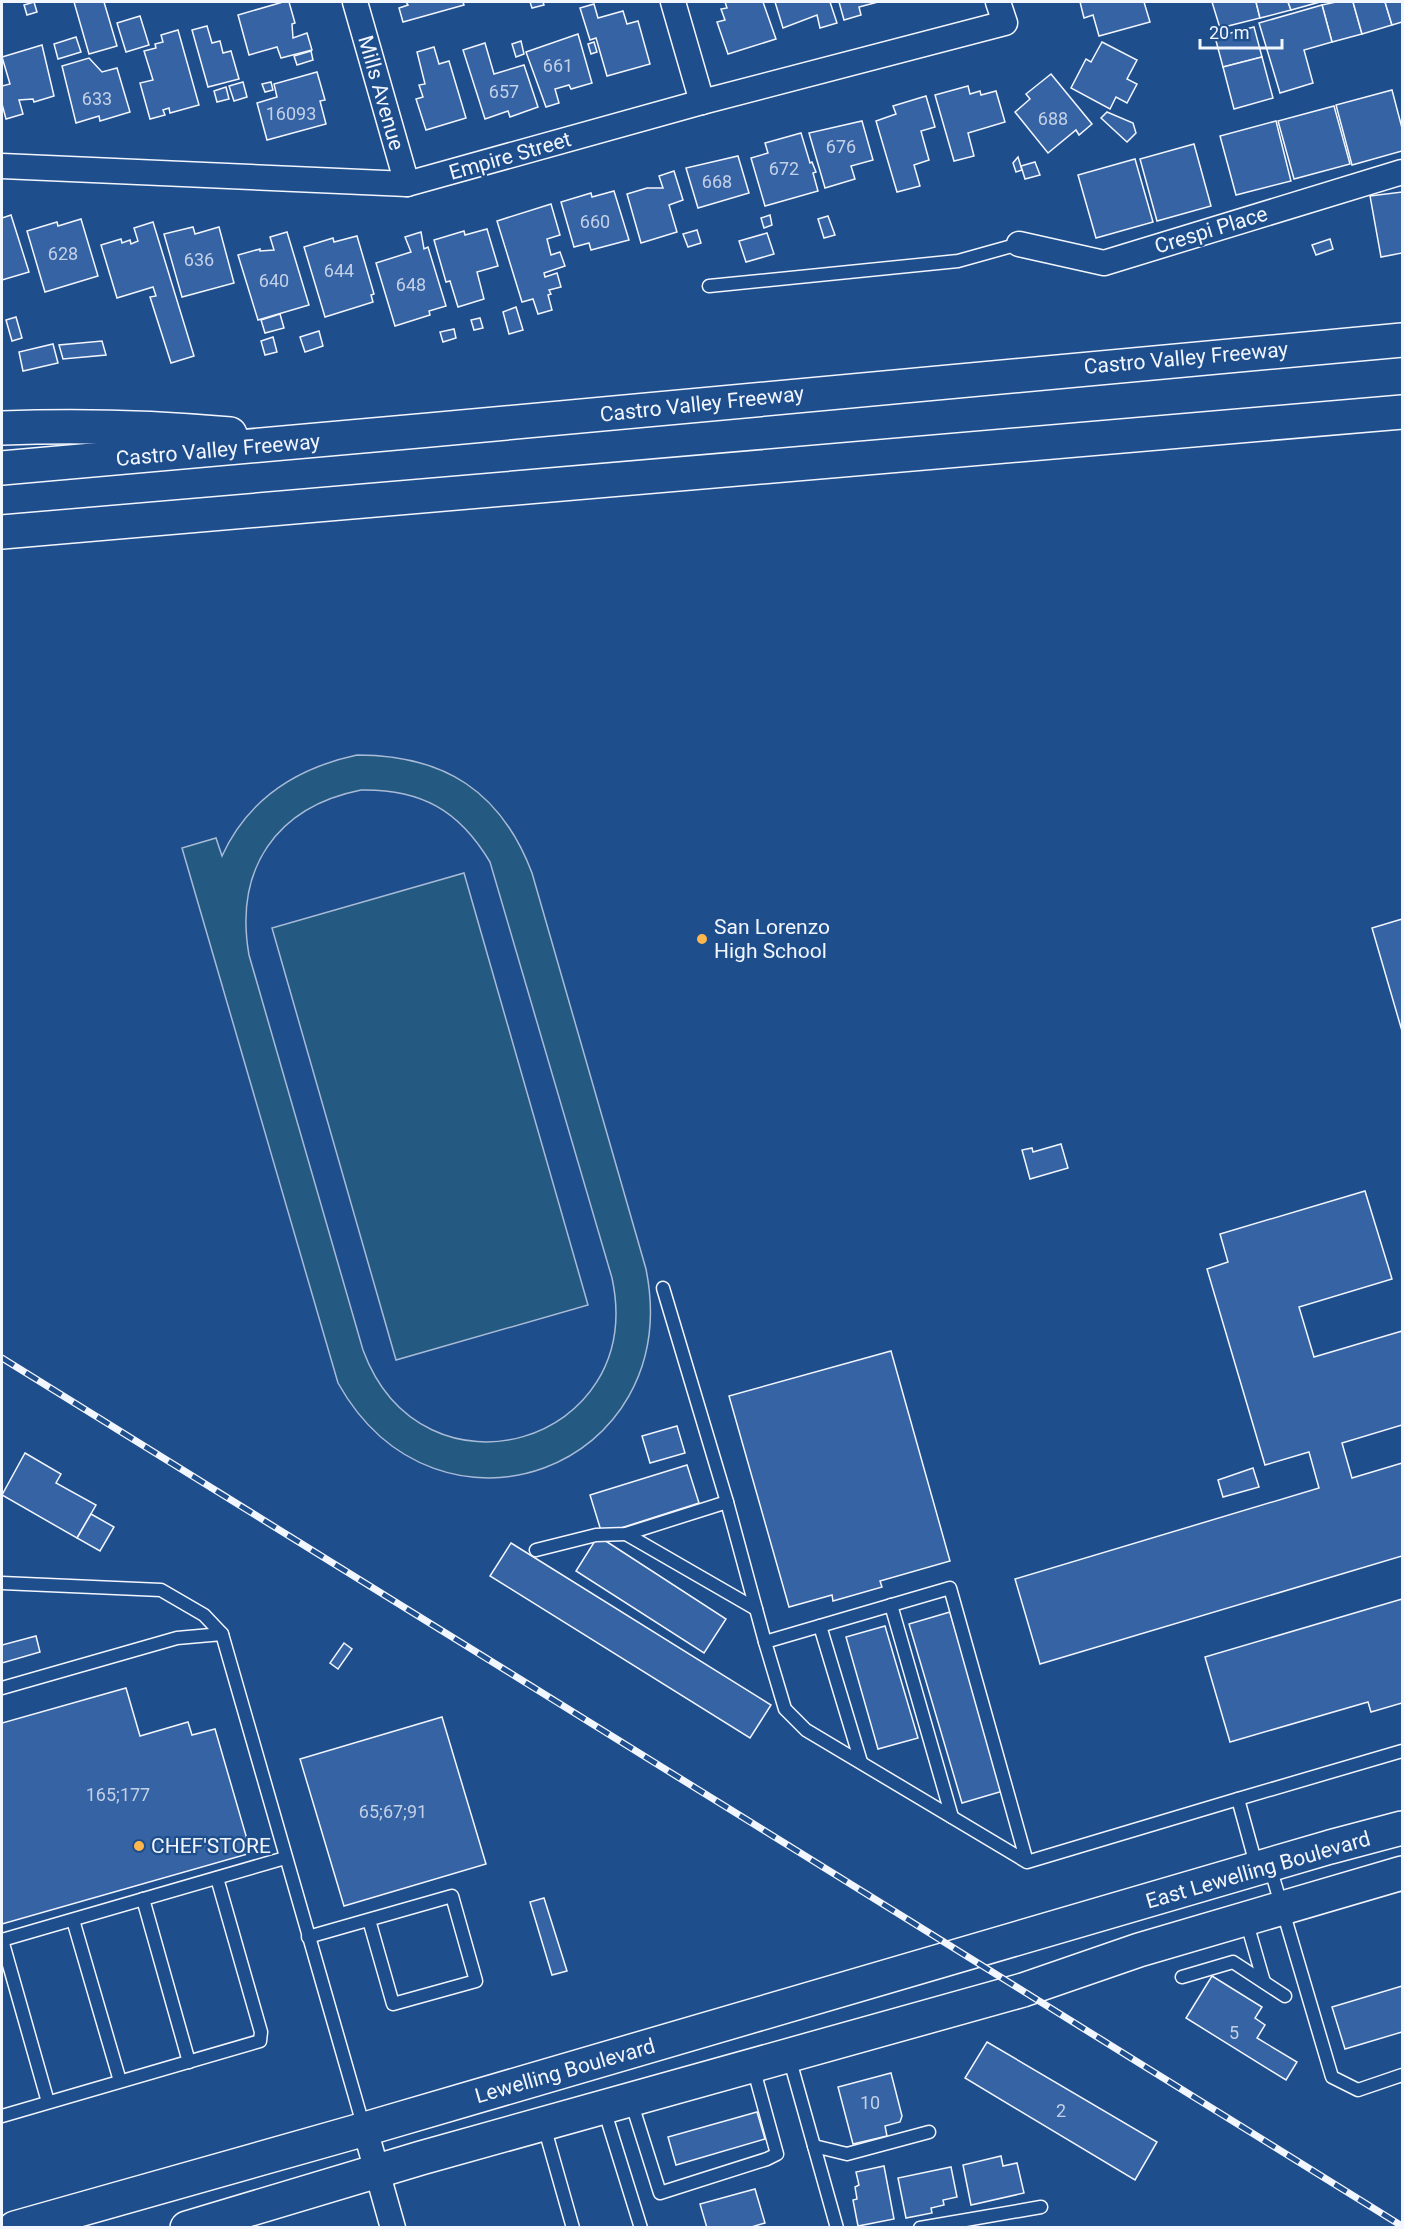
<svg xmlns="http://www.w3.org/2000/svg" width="1404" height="2229" viewBox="0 0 1404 2229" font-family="Roboto,sans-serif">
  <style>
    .green { fill: #245a82; stroke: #a8bbd7; stroke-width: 1.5; fill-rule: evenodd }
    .building { fill: #3563a3; stroke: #f2f6ff; stroke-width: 1.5 }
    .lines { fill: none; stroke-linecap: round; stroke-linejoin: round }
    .service-casing { stroke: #f2f6ff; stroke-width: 15 }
    .minor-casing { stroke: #f2f6ff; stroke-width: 27 }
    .secondary-casing { stroke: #f2f6ff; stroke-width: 36 }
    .motorway-casing { stroke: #f2f6ff; stroke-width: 36 }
    .service { stroke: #1f4e8c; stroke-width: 12 }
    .minor { stroke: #1f4e8c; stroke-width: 24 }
    .secondary { stroke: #1f4e8c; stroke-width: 33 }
    .motorway { stroke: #1f4e8c; stroke-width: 33 }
    .rail-casing { stroke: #f2f6ff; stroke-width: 7 }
    .rail { stroke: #1f4e8c; stroke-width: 4.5; stroke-dasharray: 14; stroke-linecap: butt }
    .poi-dot { fill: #ffb74d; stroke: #1f4e8c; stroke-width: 2 }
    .labels { text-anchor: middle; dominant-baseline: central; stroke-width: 4.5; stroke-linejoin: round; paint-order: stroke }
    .number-label { font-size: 18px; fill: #c3d1e8 }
    .street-label { font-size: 21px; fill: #f2f6ff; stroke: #1f4e8c }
    .poi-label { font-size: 21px; fill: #f2f6ff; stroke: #1f4e8c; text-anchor: start }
  </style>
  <rect width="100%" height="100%" fill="#1f4e8c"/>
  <g class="green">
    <path d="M357 755C444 755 501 791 532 873L646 1269C686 1469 438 1561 338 1383L182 848 216 838 222 856C248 799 297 768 357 755ZM361 790C421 789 459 810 490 862L612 1278C648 1445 422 1510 363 1350L249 955C234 869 276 807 361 790Z"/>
    <path d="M464 873 588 1305 396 1360 272 928Z"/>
  </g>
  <g class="building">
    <path d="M34 2 37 12 27 15 24 5Z"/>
    <path d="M74 2H104L117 46 89 54Z"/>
    <path d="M283 2H289L295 23 292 24 293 38 307 33 312 50 281 58 277 47 249 55 238 15Z"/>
    <path d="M406 2H463L464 5 403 22 399 8 408 5Z"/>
    <path d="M530 2H543L544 5 532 8Z"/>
    <path d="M725 2H763L776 39 728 54 717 22 725 20 721 9 727 8Z"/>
    <path d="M775 2H830L837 23 820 28 817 15 783 28Z"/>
    <path d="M839 2H878L859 7 861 15 844 20Z"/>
    <path d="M1080 2H1144L1150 22 1099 36 1093 15 1084 18Z"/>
    <path d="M1212 2H1256L1260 18 1220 28Z"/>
    <path d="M1256 2H1288L1291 10 1260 18Z"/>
    <path d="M1288 2H1320L1291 10Z"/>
    <path d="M1336 2H1353L1362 34 1332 42 1322 5Z"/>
    <path d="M1353 2H1385L1392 25 1362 34Z"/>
    <path d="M1385 2H1402V22L1392 25Z"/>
    <path d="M594 4 598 18 623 11 627 24 638 21 650 64 607 76 596 38 590 40 580 8Z"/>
    <path d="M1322 5 1332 42 1304 50 1313 83 1280 93 1259 23Z"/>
    <path d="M140 16 149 45 126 52 117 23Z"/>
    <path d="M207 26 212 43 220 41 223 53 231 51 239 79 208 87 192 30Z"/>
    <path d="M1254 27 1262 57 1223 67 1215 37Z"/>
    <path d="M178 30 199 105 170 113 169 108 163 110 165 115 150 119 140 83 153 80 144 51 156 48 155 44 163 42 161 35Z"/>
    <path d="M578 34 592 83 571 89 569 85 555 89 559 103 546 107 526 52Z"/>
    <path d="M76 37 81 52 58 59 54 44Z"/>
    <path d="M521 41 524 54 516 57 512 44Z"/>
    <path d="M594 42 597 52 591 54 588 44Z"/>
    <path d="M1102 42 1137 60 1127 79 1137 84 1127 103 1116 97 1110 109 1071 88 1086 59 1091 62Z"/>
    <path d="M485 43 494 74 524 65 538 107 510 117 508 111 485 119 463 50Z"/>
    <path d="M42 45 54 96 34 102 33 99 19 100 23 114 6 119 2 104V86L10 84 2 57Z"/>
    <path d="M434 47 439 64 449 61 466 118 426 130 416 99 423 97 419 85 425 84 417 52Z"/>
    <path d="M311 51 313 60 297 65 294 56Z"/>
    <path d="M1262 57 1273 98 1234 109 1223 67Z"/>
    <path d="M89 58 102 72 117 68 130 112 100 121 99 116 76 123 62 66Z"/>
    <path d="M317 72 325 100 320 101 326 124 267 140 257 103 277 97 274 84Z"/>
    <path d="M1051 74 1092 124 1079 135 1076 130 1048 153 1015 112 1030 99 1026 94Z"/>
    <path d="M243 82 247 97 234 101 229 86Z"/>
    <path d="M271 82 273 90 265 92 262 84Z"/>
    <path d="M968 86 970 94 980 91 981 95 996 91 1005 122 968 133 974 156 954 161 935 95Z"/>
    <path d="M226 87 229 99 217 102 214 91Z"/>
    <path d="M1392 90 1402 128V151L1352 165 1336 105Z"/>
    <path d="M926 96 935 127 921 131 929 160 914 165 920 186 897 192 876 121 896 114 893 106Z"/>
    <path d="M1334 106 1350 164 1294 179 1278 121Z"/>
    <path d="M1107 112 1133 123 1136 133 1127 142 1101 118Z"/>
    <path d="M862 121 873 160 851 166 855 179 825 188 809 133Z"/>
    <path d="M1276 121 1291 181 1236 195 1220 136Z"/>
    <path d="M801 133 810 163 812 162 816 172 813 173 818 191 765 206 751 158 768 153 765 143Z"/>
    <path d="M1194 144 1211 206 1157 221 1140 159Z"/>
    <path d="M738 156 749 193 698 208 686 168Z"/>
    <path d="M1018 157 1022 170 1016 172 1013 163Z"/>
    <path d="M1135 159 1153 222 1096 238 1078 175Z"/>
    <path d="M1035 162 1040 175 1025 179 1021 166Z"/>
    <path d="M674 171 683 200 669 205 677 232 641 243 627 194 647 188H663L659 176Z"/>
    <path d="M614 191 629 240 591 250 589 243 574 247 561 202 591 193 592 197Z"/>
    <path d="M1402 192V253L1381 257 1370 196Z"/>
    <path d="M551 204 560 235 547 239 551 255 560 252 565 266 544 273 545 277 557 273 561 287 549 290 551 294 548 295 552 310 538 314 533 299 522 302 497 221Z"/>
    <path d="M11 215 29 272 2 280V218Z"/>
    <path d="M770 215 772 225 764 228 761 218Z"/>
    <path d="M828 216 835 235 824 238 818 219Z"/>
    <path d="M81 219 98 276 45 292 27 231 57 222 58 226Z"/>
    <path d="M153 222 194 356 171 363 150 297 156 296 153 287 117 298 101 245 121 239 122 243 130 240 131 244 138 241 134 228Z"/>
    <path d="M193 227 195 234 219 227 234 283 182 297 164 234Z"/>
    <path d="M487 229 498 266 477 272 484 299 458 307 450 281 446 282 434 240 464 231 465 235Z"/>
    <path d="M697 230 701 243 688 247 683 234Z"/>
    <path d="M287 232 309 305 258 320 238 255 260 249V251L274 250 270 237Z"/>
    <path d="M421 232 424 249 428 247 446 306 429 311 430 315 395 326 376 263 411 252 405 237Z"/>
    <path d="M767 233 774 254 746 262 739 241Z"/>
    <path d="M357 236 374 294 371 295 373 302 325 317 304 247 333 238 334 242Z"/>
    <path d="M1330 239 1333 249 1316 255 1312 245Z"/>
    <path d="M516 307 523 330 509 334 503 312Z"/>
    <path d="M280 314 284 328 265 333 261 320Z"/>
    <path d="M16 317 22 338 12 341 6 320Z"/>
    <path d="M480 318 483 328 474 330 471 320Z"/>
    <path d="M454 329 456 338 443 342 440 332Z"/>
    <path d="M319 331 323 346 305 352 300 337Z"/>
    <path d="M273 337 277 352 265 355 261 341Z"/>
    <path d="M102 341 106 355 63 359 59 345Z"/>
    <path d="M53 344 58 363 23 371 19 352Z"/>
    <path d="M1402 919V1031L1372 928Z"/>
    <path d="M1061 1144 1068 1168 1030 1179 1022 1150 1032 1148 1033 1152Z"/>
    <path d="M1365 1191 1392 1279 1299 1307 1314 1357 1402 1331V1425L1342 1443 1352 1478 1402 1463V1556L1040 1664 1015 1579 1319 1488 1309 1452 1265 1465 1207 1269 1228 1262 1220 1234Z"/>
    <path d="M891 1351 950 1561 880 1581 882 1587 833 1601 832 1595 789 1607 729 1396Z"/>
    <path d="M677 1426 685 1453 650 1463 642 1436Z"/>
    <path d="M25 1453 61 1474 56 1483 96 1505 77 1538 2 1495Z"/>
    <path d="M687 1465 699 1503 602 1534 590 1495Z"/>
    <path d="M1253 1468 1259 1487 1223 1497 1218 1480Z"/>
    <path d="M91 1514 114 1527 100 1551 77 1538Z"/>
    <path d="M598 1536 726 1619 704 1653 576 1571Z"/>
    <path d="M511 1543 771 1705 750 1738 490 1576Z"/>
    <path d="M1402 1599V1703L1371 1712 1368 1702 1230 1742 1205 1657Z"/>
    <path d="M950 1612 1003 1791 962 1803 909 1624Z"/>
    <path d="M885 1626 918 1738 878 1749 846 1637Z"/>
    <path d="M36 1636 40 1652 2 1663V1645Z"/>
    <path d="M344 1643 352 1649 338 1669 330 1663Z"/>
    <path d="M126 1688 140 1736 188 1722 192 1735 215 1729 251 1853 2 1924V1723Z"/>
    <path d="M442 1717 486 1864 344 1906 300 1759Z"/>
    <path d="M544 1898 567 1971 552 1975 530 1902Z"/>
    <path d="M1212 1976 1262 2007 1255 2018 1265 2025 1257 2038 1297 2062 1286 2080 1186 2018Z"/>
    <path d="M1402 1986V2032L1345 2049 1332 2007Z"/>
    <path d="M987 2042 1157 2142 1135 2180 965 2078Z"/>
    <path d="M891 2073 902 2116 900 2122 885 2126 887 2136 853 2144 838 2087Z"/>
    <path d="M757 2112 765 2139 676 2165 668 2137Z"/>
    <path d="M1001 2156 1003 2166 1017 2163 1024 2193 971 2205 963 2165Z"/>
    <path d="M884 2166 894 2219 858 2226 853 2200 857 2199 855 2187 859 2185 856 2172Z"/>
    <path d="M951 2167 957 2197 943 2200 944 2205 931 2208 932 2213 906 2218 898 2178Z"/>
    <path d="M755 2189 765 2223 748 2228H707L700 2204Z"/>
  </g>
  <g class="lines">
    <defs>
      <g id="service">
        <path d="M709 286 958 261 1019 244"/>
        <path d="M663 1288 727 1502"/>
        <path d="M626 1534 756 1609"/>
        <path d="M536 1550 596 1535 626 1534 727 1502 765 1642"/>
        <path d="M2 1583 161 1590 204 1615 222 1634"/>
        <path d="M891 1605 952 1817"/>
        <path d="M820 1626 861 1762"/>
        <path d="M2 1688 177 1638 222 1634 364 2128"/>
        <path d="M1238 1799 1402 1751"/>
        <path d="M1027 1862 950 1588 765 1642 785 1709 806 1730 1027 1862 1238 1799 1257 1868"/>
        <path d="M1270 1867 1332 2077 1358 2090 1402 2075"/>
        <path d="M143 1899 189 2062"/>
        <path d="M73 1920 120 2081"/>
        <path d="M1246 1920 1264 1982"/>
        <path d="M308 1937 452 1896 476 1981 393 2004 369 1920"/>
        <path d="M2 1940 285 1858"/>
        <path d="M2 1940 48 2102"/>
        <path d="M1182 1977 1233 1962 1285 1996"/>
        <path d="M789 2057 837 2228"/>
        <path d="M631 2101 660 2193 767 2159 777 2154 753 2067"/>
        <path d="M604 2109 641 2228"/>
        <path d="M2 2116 260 2041 261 2032 217 1878"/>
        <path d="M544 2126 573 2228"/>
        <path d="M814 2146 847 2154 929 2132"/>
        <path d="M920 2228 1041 2207"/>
      </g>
      <g id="minor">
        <path d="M355 2 407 184"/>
        <path d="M673 2 702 102"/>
        <path d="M2 166 407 184 702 102 1005 23 998 2"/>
        <path d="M1019 244 1104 263 1402 172"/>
        <path d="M365 2129 393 2228"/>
      </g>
      <g id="secondary">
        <path d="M15 2228 365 2129 1330 1847 1402 1828"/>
        <path d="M187 2228 421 2158 1023 1990 1139 1950 1402 1873"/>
      </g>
      <g id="motorway">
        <path d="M2 428C78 425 154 427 230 434"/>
        <path d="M2 468C469 429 935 380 1402 340"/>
        <path d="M2 532 1402 412"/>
      </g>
    </defs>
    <use href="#service" class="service-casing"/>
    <use href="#minor" class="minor-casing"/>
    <use href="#secondary" class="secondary-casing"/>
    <use href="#motorway" class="motorway-casing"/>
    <use href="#service" class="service"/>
    <use href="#minor" class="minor"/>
    <use href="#secondary" class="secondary"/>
    <use href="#motorway" class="motorway"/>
    <defs>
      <path id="rail" d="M2 1358 1402 2226"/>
    </defs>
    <use href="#rail" class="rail-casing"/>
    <use href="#rail" class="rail"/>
  </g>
  <g class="poi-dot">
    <circle cx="702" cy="939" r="6"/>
    <circle cx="139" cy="1846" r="6"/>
  </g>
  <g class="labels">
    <g class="number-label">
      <text x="558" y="65">661</text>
      <text x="504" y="91">657</text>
      <text x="97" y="98">633</text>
      <text x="291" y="113">16093</text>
      <text x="1053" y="118">688</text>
      <text x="841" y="146">676</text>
      <text x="784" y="168">672</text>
      <text x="717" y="181">668</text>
      <text x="595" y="221">660</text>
      <text x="63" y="253">628</text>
      <text x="199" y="259">636</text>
      <text x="339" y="270">644</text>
      <text x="274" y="280">640</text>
      <text x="411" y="284">648</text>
      <text x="118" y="1794">165;177</text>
      <text x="393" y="1811">65;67;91</text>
      <text x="1234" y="2032">5</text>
      <text x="870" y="2102">10</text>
      <text x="1061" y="2110">2</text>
    </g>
    <g class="street-label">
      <text transform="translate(381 93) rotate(74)">Mills Avenue</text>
      <text transform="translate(510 156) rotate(-16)">Empire Street</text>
      <text transform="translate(1211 230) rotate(-17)">Crespi Place</text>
      <text transform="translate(1186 358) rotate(-5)">Castro Valley Freeway</text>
      <text transform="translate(702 404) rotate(-6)">Castro Valley Freeway</text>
      <text transform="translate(218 450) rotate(-5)">Castro Valley Freeway</text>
      <text transform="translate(1258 1870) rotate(-16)">East Lewelling Boulevard</text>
      <text transform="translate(565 2071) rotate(-16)">Lewelling Boulevard</text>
    </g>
    <g class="poi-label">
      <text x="714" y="927">San Lorenzo<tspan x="714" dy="24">High School</tspan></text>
      <text x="151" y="1846">CHEF'STORE</text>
    </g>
  </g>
  <rect width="1404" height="2229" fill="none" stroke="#f2f6ff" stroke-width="6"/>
  <path d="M1200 39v9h82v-9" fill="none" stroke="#f2f6ff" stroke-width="3"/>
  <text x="1209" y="39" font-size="18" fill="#f2f6ff" stroke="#1f4e8c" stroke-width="4.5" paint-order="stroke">20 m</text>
</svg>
